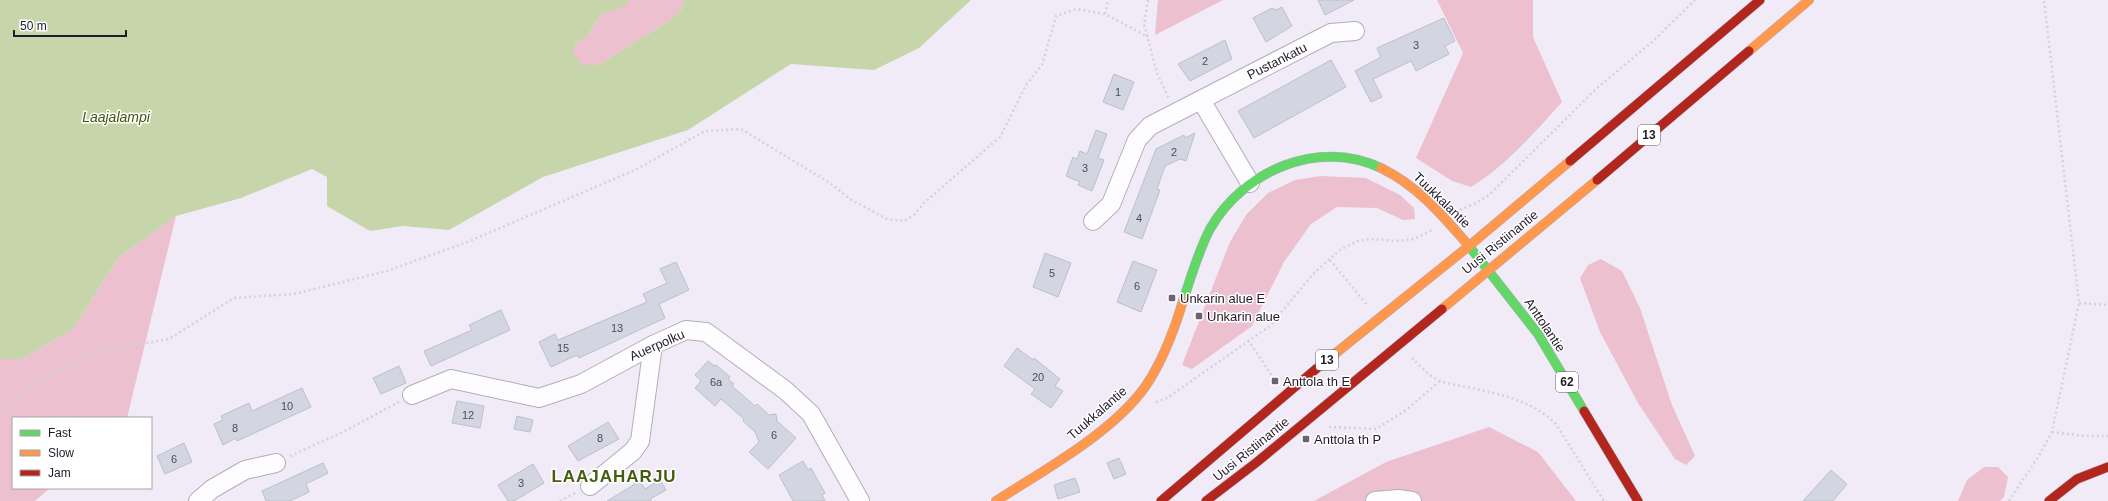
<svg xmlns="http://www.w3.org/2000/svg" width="2108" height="501" viewBox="0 0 2108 501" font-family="Arial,sans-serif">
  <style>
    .forest { fill: #edc0cf }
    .water { fill: #c6d5aa }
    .building { fill: #d3d6e2; stroke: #bbc0cb }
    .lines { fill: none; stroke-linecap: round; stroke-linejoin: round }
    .street-casing { stroke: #b3adbb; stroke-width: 20 }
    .fast-casing { stroke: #b3adbb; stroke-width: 10 }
    .slow-casing { stroke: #b3adbb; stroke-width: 10 }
    .jam-casing { stroke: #b3adbb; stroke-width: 10 }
    .path { stroke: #d4d2d6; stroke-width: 2.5; stroke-dasharray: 2 3; stroke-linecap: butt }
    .street { stroke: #fdfcfe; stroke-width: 18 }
    .fast { stroke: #63d668; stroke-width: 9 }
    .slow { stroke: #ff974d; stroke-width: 9 }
    .jam { stroke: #b3261e; stroke-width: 9 }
    .poi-dot { fill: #6a6371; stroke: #fff; stroke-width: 1.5 }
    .labels { text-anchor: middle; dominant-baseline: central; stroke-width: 3; stroke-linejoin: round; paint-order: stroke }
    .number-label { font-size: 11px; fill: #4f4b59 }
    .shield { fill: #fff; stroke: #645f69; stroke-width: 1 }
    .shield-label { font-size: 12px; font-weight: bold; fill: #211a29 }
    .street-label { font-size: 13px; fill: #211a29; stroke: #fff }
    .poi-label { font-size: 13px; fill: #211a29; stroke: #fff; text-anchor: start }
    .water-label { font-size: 14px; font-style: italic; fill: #41560d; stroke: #fff }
    .district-label { font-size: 17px; font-weight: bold; letter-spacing: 1px; fill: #465c13; stroke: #fff }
  </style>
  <rect width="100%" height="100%" fill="#f1ebf8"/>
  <g class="forest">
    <path d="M630 0H684L681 10 670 20 599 65H583L572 53 575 44 587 36 601 15 624 6Z"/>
    <path d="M1158 0H1223L1155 35Z"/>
    <path d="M1437 0H1533V37L1562 102C1534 133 1507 165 1471 187L1452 181 1416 158 1463 53Z"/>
    <path d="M1321 176 1366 178 1400 195 1414 208 1415 219 1403 220 1377 208 1337 207 1311 224 1284 262 1252 326 1192 369 1182 365 1230 242 1246 215 1268 193 1295 180Z"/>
    <path d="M176 216 127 418H13V488H50L35 501H0V359H22L73 329 118 258Z"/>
    <path d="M1601 259 1622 271 1640 308 1672 405 1695 456 1686 465 1675 459 1638 403 1600 332 1580 278 1588 265Z"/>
    <path d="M1489 427 1538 452 1576 501H1314L1386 462Z"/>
    <path d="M1984 467H1998L2008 477 2004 497 2000 501H1958L1967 480Z"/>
  </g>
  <path class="water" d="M0 0H630L625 6 601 15 587 36 575 44 573 53 583 65H599L670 20 681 10 684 0H971L919 48 874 70 791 64 688 130 543 177 449 230 403 226 370 231 327 206V177L312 169 241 198 176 216 118 258 73 329 22 359H0Z"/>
  <g class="building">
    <path d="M1318 0H1354L1325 15Z"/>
    <path d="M1282 7 1292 26 1266 42 1253 18 1272 8 1276 10Z"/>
    <path d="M1444 18 1455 41 1445 46 1449 54 1416 71 1411 61 1373 79 1382 97 1371 102 1355 71 1381 57 1377 48Z"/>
    <path d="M1225 40 1232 59 1190 81 1178 64Z"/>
    <path d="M1331 60 1346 87 1254 138 1238 111Z"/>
    <path d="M1114 74 1134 82 1123 110 1103 102Z"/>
    <path d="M1096 130 1107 134 1098 158 1104 160 1092 191 1078 185 1080 182 1066 176 1073 157 1077 159 1080 151 1087 154Z"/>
    <path d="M1195 133 1186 161 1180 159 1165 166 1157 189 1160 190 1142 239 1124 232 1156 149 1184 135 1185 138Z"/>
    <path d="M1045 253 1071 263 1058 297 1033 287Z"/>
    <path d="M1133 261 1157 270 1141 312 1117 302Z"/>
    <path d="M676 262 689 290 659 304 665 318 579 358 577 355 551 367 539 342 555 334 558 340 647 302 643 294 667 283 660 269Z"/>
    <path d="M501 310 510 330 431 366 424 351 472 330 469 325Z"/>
    <path d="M1017 348 1033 360 1034 358 1060 379 1055 386 1063 391 1051 408 1031 394 1035 389 1004 366Z"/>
    <path d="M708 361 714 366 716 365 730 377 728 379 734 384 732 386 755 406 757 404 769 415 776 414 777 421 796 438 768 469 749 452 759 442 755 432 743 421 744 419 721 399 715 406 695 388 701 381 695 375Z"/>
    <path d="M399 366 406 383 381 394 373 378Z"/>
    <path d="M302 388 311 407 237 441 236 438 223 445 214 424 223 420 221 416 249 403 252 411Z"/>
    <path d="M457 401 484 406 480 428 452 423Z"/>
    <path d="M517 416 533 420 530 432 514 429Z"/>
    <path d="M608 422 619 439 578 461 568 446Z"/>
    <path d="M184 443 192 462 165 474 157 456Z"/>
    <path d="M1119 458 1126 474 1114 479 1107 463Z"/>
    <path d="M803 461 808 470 811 468 825 493 822 495 825 501H793L779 475Z"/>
    <path d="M323 463 328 473 306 484 309 492 290 501H266L262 491Z"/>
    <path d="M533 464 544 483 514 501H508L498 485Z"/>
    <path d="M1831 470 1847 484 1833 501H1803Z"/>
    <path d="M1075 478 1080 492 1058 499 1054 485Z"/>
    <path d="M660 480 666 490 650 499 652 501H607L640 481 645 489Z"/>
  </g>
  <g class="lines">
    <defs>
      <g id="street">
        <path d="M1201 100 1250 183"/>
        <path d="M1093 221 1111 204 1137 140 1150 126 1331 33 1355 31"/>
        <path d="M412 395 451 379 539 398 581 384 653 345 686 330 706 332 785 390 811 414 860 501"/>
        <path d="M590 486 633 451 640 441 653 345"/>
        <path d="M198 501 212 489 245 470 276 463"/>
        <path d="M1375 501 1398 499 1412 501"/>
      </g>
      <g id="fast">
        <path d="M1469 246 1538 334 1584 411"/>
        <path d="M1183 301C1191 277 1198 252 1210 229 1243 171 1318 138 1381 168"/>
      </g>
      <g id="slow">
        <path d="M1749 51 1809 0"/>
        <path d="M1381 168C1418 186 1442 215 1469 246"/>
        <path d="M1442 309 1597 180"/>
        <path d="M1316 369 1469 246 1570 161"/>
        <path d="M996 501C1044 470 1112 433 1145 387 1163 361 1174 331 1183 301"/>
      </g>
      <g id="jam">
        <path d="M1570 161 1760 0"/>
        <path d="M1597 180 1749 51"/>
        <path d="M1584 411 1638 501"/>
        <path d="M1161 501 1316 369"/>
        <path d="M1206 501 1257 462 1442 309"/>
        <path d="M2049 501 2077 479 2108 467"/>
      </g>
    </defs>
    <use href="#street" class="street-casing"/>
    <use href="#fast" class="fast-casing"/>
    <use href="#slow" class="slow-casing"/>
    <use href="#jam" class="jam-casing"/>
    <g class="path">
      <path d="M1148 0 1144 24 1157 73 1169 99"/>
      <path d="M1105 14 1108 0"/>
      <path d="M1460 210 1476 203 1489 195 1597 88 1652 42 1695 0"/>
      <path d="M1330 260 1367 305"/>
      <path d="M2079 303 2108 305"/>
      <path d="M1248 340 1275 380"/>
      <path d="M1412 358C1420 366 1429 376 1440 381 1448 384 1458 385 1467 387 1501 395 1530 399 1556 424L1604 501"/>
      <path d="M1156 402 1167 398 1270 326 1313 274 1341 249 1358 241 1370 239 1398 241 1414 239 1432 230"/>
      <path d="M0 412 42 380 94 352 169 339 234 298 294 294 387 271 470 241 637 169 705 131 741 129 830 183 850 199 887 219 904 221 914 215 924 203 1000 137 1026 85 1042 65 1056 16 1076 9 1105 14 1148 37"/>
      <path d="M1329 427 1376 429 1406 410 1440 381"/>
      <path d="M2052 432 2086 436H2108"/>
      <path d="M290 456 343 432 399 402"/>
      <path d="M560 501 577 492"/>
      <path d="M2009 501 2040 454 2052 432 2079 303 2044 0"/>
    </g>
    <use href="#street" class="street"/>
    <use href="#fast" class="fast"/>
    <use href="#slow" class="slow"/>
    <use href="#jam" class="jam"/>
  </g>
  <g class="poi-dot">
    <rect x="1168" y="294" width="8" height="8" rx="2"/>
    <rect x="1195" y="312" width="8" height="8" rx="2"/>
    <rect x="1271" y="377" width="8" height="8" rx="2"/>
    <rect x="1302" y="435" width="8" height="8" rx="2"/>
  </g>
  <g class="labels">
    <g class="number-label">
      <text x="1416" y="45">3</text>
      <text x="1205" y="61">2</text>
      <text x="1118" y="92">1</text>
      <text x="1174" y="152">2</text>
      <text x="1085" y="168">3</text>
      <text x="1139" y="218">4</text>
      <text x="1052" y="273">5</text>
      <text x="1137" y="286">6</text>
      <text x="617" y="328">13</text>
      <text x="563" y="348">15</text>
      <text x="1038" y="377">20</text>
      <text x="716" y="382">6a</text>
      <text x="287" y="406">10</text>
      <text x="468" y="415">12</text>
      <text x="235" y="428">8</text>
      <text x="774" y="435">6</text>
      <text x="600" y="438">8</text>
      <text x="174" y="459">6</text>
      <text x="521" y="483">3</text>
    </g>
    <g class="shield">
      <rect x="1638" y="125" width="22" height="20" rx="3"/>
      <rect x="1316" y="350" width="22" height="20" rx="3"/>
      <rect x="1556" y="372" width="22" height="20" rx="3"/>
    </g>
    <g class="shield-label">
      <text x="1649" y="135">13</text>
      <text x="1327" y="360">13</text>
      <text x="1567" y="382">62</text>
    </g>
    <g class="street-label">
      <text transform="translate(1277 61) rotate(-27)">Pustankatu</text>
      <text transform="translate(1442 200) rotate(44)">Tuukkalantie</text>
      <text transform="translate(1500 242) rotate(-39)">Uusi Ristiinantie</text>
      <text transform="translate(1545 325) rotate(56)">Anttolantie</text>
      <text transform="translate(657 345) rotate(-24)">Auerpolku</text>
      <text transform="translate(1097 413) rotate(-41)">Tuukkalantie</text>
      <text transform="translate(1251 449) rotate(-39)">Uusi Ristiinantie</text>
    </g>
    <g class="poi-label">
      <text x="1180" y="298">Unkarin alue E</text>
      <text x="1207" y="316">Unkarin alue</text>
      <text x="1283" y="381">Anttola th E</text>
      <text x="1314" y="439">Anttola th P</text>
    </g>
    <g class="water-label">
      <text x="116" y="117">Laajalampi</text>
    </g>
    <g class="district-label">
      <text x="614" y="476">LAAJAHARJU</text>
    </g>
  </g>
  <rect x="12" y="417" width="140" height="72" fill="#ffffff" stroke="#a6a3a9"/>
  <rect x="20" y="430" width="20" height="6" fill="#63d668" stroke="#a6a3a9"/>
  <text x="48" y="437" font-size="12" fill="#211a29">Fast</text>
  <rect x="20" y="450" width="20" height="6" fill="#ff974d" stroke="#a6a3a9"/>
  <text x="48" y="457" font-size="12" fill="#211a29">Slow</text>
  <rect x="20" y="470" width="20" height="6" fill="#b3261e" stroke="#a6a3a9"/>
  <text x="48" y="477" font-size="12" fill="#211a29">Jam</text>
  <path d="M14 30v6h112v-6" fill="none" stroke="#211a29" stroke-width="2"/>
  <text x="20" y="30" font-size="12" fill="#211a29" stroke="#ffffff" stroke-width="3" paint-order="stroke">50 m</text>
</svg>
